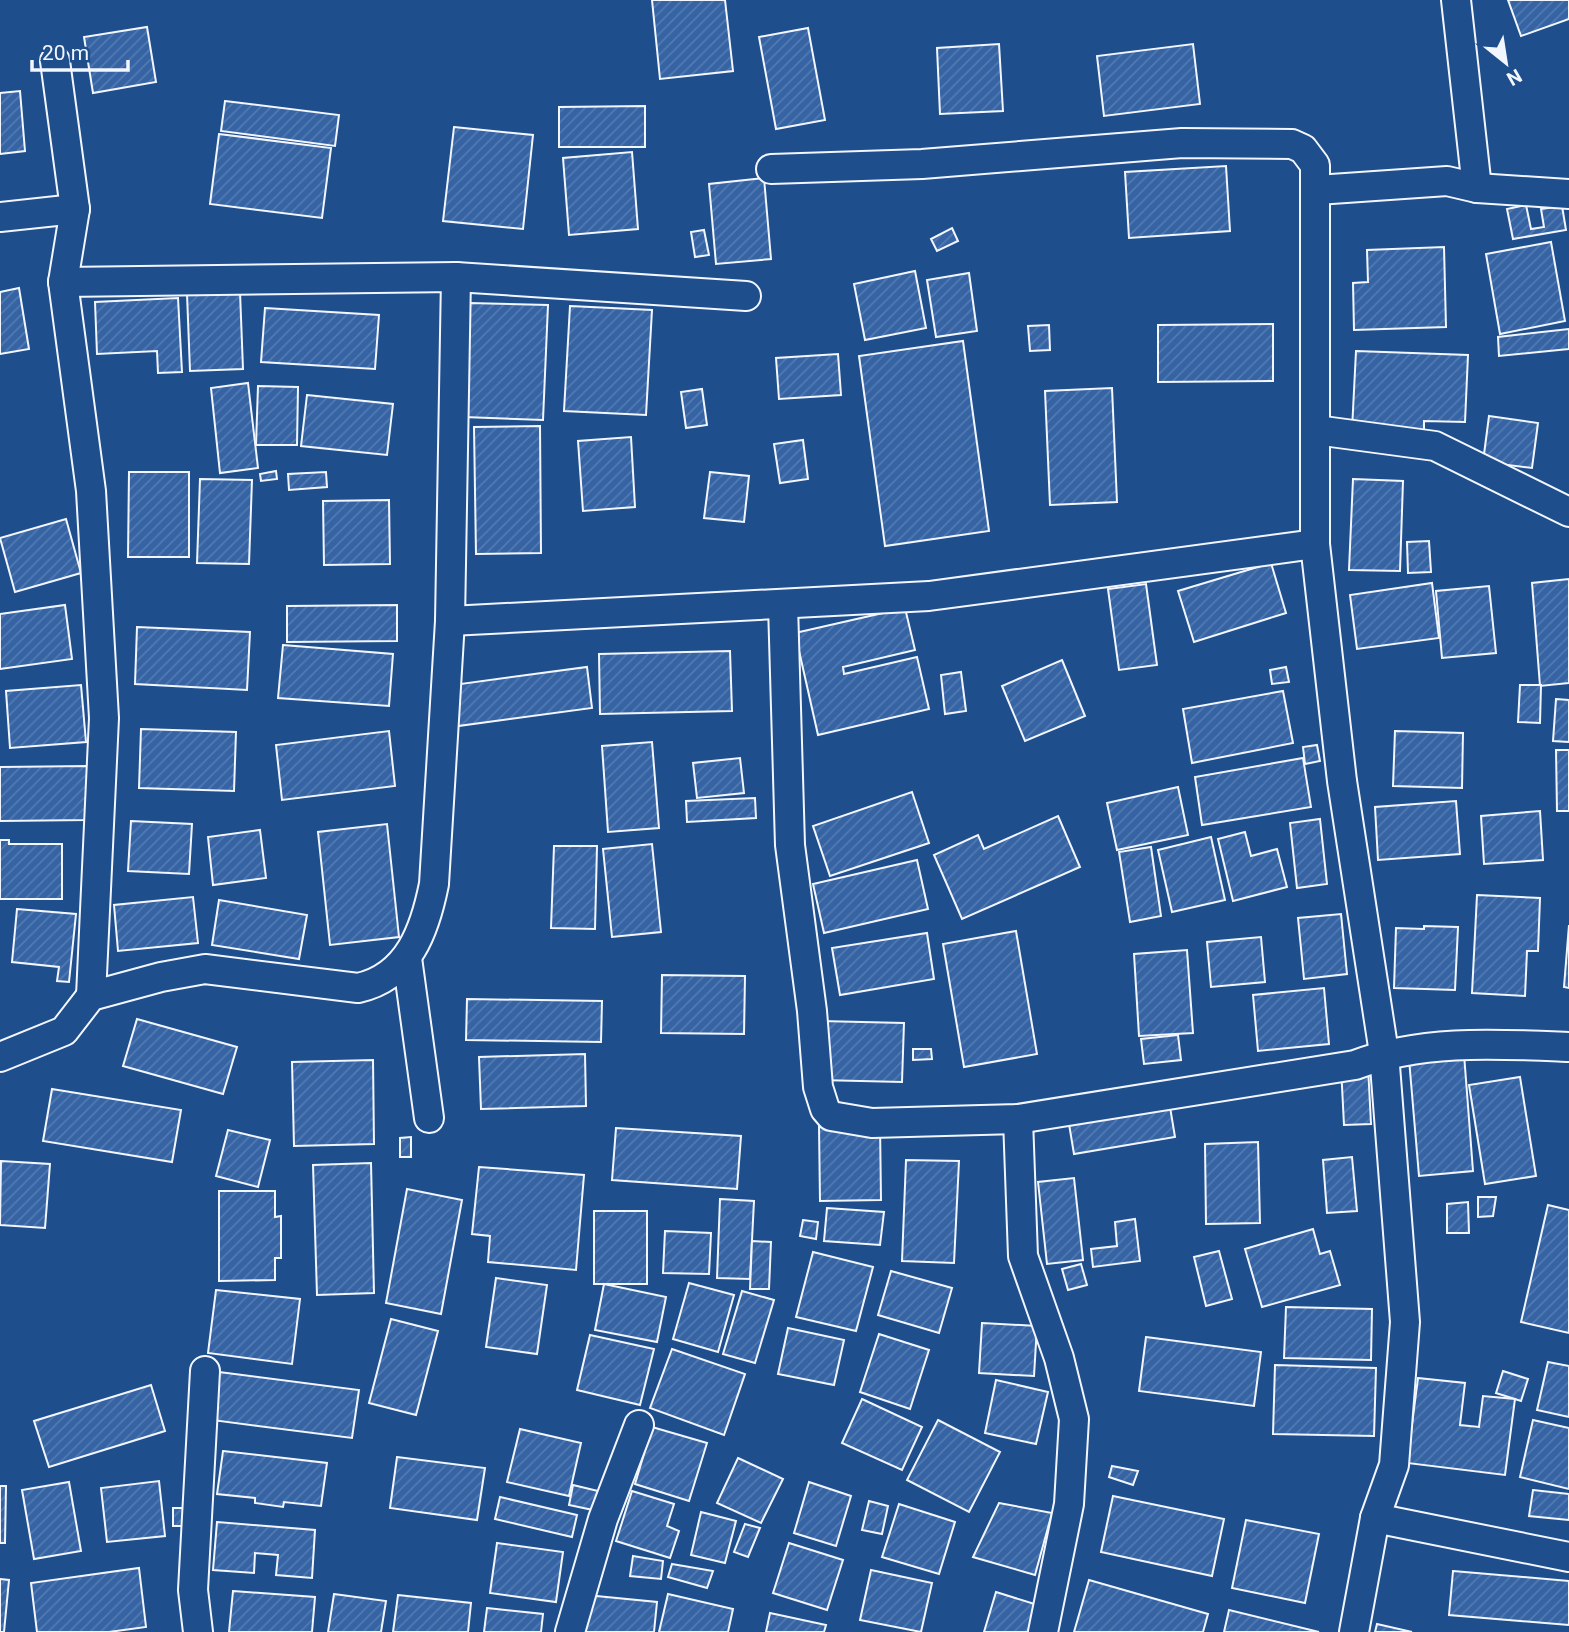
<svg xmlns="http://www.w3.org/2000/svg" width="1569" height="1632" viewBox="0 0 1569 1632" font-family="Roboto,sans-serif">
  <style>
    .building { fill: url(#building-hatch); stroke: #f2f6ff; stroke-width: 2 }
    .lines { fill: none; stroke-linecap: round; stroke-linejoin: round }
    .street-casing { stroke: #f2f6ff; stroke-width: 32 }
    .street { stroke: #1f4e8c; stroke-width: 28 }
  </style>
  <defs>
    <pattern id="building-hatch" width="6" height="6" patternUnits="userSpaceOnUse" patternTransform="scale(1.75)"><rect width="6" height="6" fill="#3563a3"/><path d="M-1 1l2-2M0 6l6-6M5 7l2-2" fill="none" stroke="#537ab1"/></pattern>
  </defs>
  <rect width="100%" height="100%" fill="#1f4e8c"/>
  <g class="building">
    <path d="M652 0H725L733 71 660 79Z"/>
    <path d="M1508 0H1569V19L1521 36Z"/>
    <path d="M147 27 156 82 93 93 84 37Z"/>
    <path d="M808 28 825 120 776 129 759 37Z"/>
    <path d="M999 44 1003 111 940 114 937 48Z"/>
    <path d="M1193 44 1200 104 1104 116 1097 56Z"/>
    <path d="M20 91 25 151 0 154V93Z"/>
    <path d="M225 101 339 115 335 146 221 131Z"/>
    <path d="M645 106V147H559V107Z"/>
    <path d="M454 127 533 135 523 229 443 221Z"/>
    <path d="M219 134 331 148 322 218 210 204Z"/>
    <path d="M632 152 638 229 569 235 563 158Z"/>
    <path d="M1226 166 1230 231 1129 238 1125 172Z"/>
    <path d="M764 178 771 259 716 264 709 184Z"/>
    <path d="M1526 205 1531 229 1544 227 1541 209 1562 206 1566 230 1513 239 1507 209Z"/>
    <path d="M952 228 958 241 937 251 931 239Z"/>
    <path d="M704 230 709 255 695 257 691 232Z"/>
    <path d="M1551 242 1565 321 1500 334 1486 254Z"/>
    <path d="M1444 247 1446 327 1354 330 1353 283 1368 282 1367 250Z"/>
    <path d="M915 271 926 328 865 340 854 284Z"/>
    <path d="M969 273 977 331 936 337 927 280Z"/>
    <path d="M19 288 29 349 0 354V292Z"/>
    <path d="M240 292 243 369 190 371 187 294Z"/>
    <path d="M178 298 182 372 158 373 157 351 97 354 95 302Z"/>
    <path d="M469 303 548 305 543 420 464 417Z"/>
    <path d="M570 306 652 310 646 415 564 411Z"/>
    <path d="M265 308 379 315 375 369 261 362Z"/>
    <path d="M1273 324V381L1158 382V325Z"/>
    <path d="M1049 325 1050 350 1030 351 1028 326Z"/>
    <path d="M1569 329V349L1499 356 1498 337Z"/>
    <path d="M963 341 989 531 885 546 859 356Z"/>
    <path d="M1356 351 1468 355 1465 422 1424 421V433L1352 430Z"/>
    <path d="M838 354 841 395 779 399 776 358Z"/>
    <path d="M248 383 258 468 220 473 211 388Z"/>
    <path d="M258 386 298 387 297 445H256Z"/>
    <path d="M1112 388 1117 502 1050 505 1045 391Z"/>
    <path d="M702 389 707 425 686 428 681 392Z"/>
    <path d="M307 395 393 404 387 455 301 446Z"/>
    <path d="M1489 416 1538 423 1532 468 1483 462Z"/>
    <path d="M540 426 541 553 476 554 474 427Z"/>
    <path d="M631 437 635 507 583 511 578 441Z"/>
    <path d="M803 440 808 479 780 483 774 444Z"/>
    <path d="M276 471 277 479 261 481 260 474Z"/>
    <path d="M129 472H189V557H128Z"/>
    <path d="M326 472 327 487 289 490 288 474Z"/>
    <path d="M710 472 749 476 744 522 704 518Z"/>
    <path d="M200 479 252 480 249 564 197 563Z"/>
    <path d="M1353 479 1403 481 1400 571 1349 570Z"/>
    <path d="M389 500 390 564 324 565 323 501Z"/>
    <path d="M66 519 81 573 15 592 0 538Z"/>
    <path d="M1429 541 1431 572 1408 573 1407 542Z"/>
    <path d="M1271 563 1286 613 1194 642 1178 591Z"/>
    <path d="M1569 579V683L1540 686 1532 583Z"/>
    <path d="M1432 583 1439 638 1357 649 1350 595Z"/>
    <path d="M1146 584 1157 665 1119 670 1108 589Z"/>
    <path d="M1489 586 1496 653 1442 658 1436 591Z"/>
    <path d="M65 605 72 659 0 669V614Z"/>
    <path d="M397 605V641L287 642V606Z"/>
    <path d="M905 608 915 650 843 667 844 674 917 657 929 709 818 735 795 633Z"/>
    <path d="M137 627 250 632 247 690 135 684Z"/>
    <path d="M283 645 393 654 389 706 278 698Z"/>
    <path d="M730 651 732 711 600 714 599 654Z"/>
    <path d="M1062 660 1085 716 1025 741 1002 686Z"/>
    <path d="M587 667 592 708 458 726 453 685Z"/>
    <path d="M1286 667 1289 682 1272 684 1270 670Z"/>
    <path d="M961 672 966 711 945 714 941 675Z"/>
    <path d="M81 685 86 742 10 748 6 691Z"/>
    <path d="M1520 685H1541L1540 723 1518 722Z"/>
    <path d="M1283 691 1293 743 1192 763 1183 709Z"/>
    <path d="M1556 699 1569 700V742L1553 741Z"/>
    <path d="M141 729 236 732 234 791 139 788Z"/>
    <path d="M389 731 395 786 282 800 276 745Z"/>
    <path d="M1395 731 1463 733 1462 788 1393 786Z"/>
    <path d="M652 742 659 828 608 832 602 746Z"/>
    <path d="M1317 745 1320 761 1305 764 1303 747Z"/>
    <path d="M1556 750H1569V811H1557Z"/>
    <path d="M740 758 744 793 697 798 693 763Z"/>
    <path d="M1303 758 1311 807 1202 825 1195 777Z"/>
    <path d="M87 766V820L0 821V767Z"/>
    <path d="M1178 787 1188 835 1117 850 1107 803Z"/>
    <path d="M912 792 929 843 830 876 813 826Z"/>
    <path d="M755 798 756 818 687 822 686 801Z"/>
    <path d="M1456 801 1460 854 1378 860 1375 807Z"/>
    <path d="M1540 811 1543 860 1484 864 1481 816Z"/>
    <path d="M1058 816 1080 867 962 919 934 855 978 835 984 849Z"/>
    <path d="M1320 819 1327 884 1297 888 1290 823Z"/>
    <path d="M131 821 192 824 189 874 128 871Z"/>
    <path d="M387 824 399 937 330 945 318 832Z"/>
    <path d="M260 830 266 878 213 885 208 837Z"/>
    <path d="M1245 832 1251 856 1277 849 1287 887 1233 901 1218 839Z"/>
    <path d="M1211 837 1225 900 1172 912 1158 850Z"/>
    <path d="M0 840H9V844H62V899H0Z"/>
    <path d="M652 844 661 932 612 937 603 849Z"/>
    <path d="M554 846H597L595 929 551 928Z"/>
    <path d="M1151 847 1161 916 1130 922 1119 852Z"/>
    <path d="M917 860 928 909 824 933 813 884Z"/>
    <path d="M1477 895 1540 898 1538 951H1527L1525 996 1472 993Z"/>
    <path d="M193 897 198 943 118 951 114 905Z"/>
    <path d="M219 900 307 915 299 959 212 945Z"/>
    <path d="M17 909 76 914 69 982 57 981 59 967 12 962Z"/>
    <path d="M1341 914 1347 974 1304 979 1298 918Z"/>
    <path d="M1569 925V988L1564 987Z"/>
    <path d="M1424 926 1458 927 1455 990 1394 988 1396 928 1424 929Z"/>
    <path d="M1016 931 1037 1054 964 1067 943 944Z"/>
    <path d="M927 933 934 979 840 995 832 948Z"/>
    <path d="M1261 937 1265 982 1211 987 1207 942Z"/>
    <path d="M1187 950 1193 1033 1139 1036 1134 954Z"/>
    <path d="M662 975 745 976 744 1034 661 1033Z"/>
    <path d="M1324 988 1329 1044 1258 1051 1253 995Z"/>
    <path d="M467 999 602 1001 601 1042 466 1040Z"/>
    <path d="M137 1019 237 1047 223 1094 123 1066Z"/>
    <path d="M820 1021 904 1023 902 1082 819 1080Z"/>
    <path d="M1178 1035 1181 1060 1144 1064 1141 1039Z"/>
    <path d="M913 1049H931L932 1059 913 1060Z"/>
    <path d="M585 1054 586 1106 481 1109 479 1057Z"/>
    <path d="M1464 1054 1473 1171 1419 1176 1409 1059Z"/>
    <path d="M373 1060 374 1144 294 1146 292 1062Z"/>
    <path d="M1368 1066 1371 1124 1344 1125 1341 1067Z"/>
    <path d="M1520 1077 1536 1176 1485 1184 1469 1085Z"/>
    <path d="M52 1089 181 1110 172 1162 43 1141Z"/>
    <path d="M1168 1095 1175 1137 1074 1154 1067 1112Z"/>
    <path d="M880 1124 881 1200 820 1201 819 1125Z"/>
    <path d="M616 1128 741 1136 737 1189 612 1180Z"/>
    <path d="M228 1130 270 1140 258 1187 216 1176Z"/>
    <path d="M411 1137V1157H400V1138Z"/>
    <path d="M1258 1142 1260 1223 1206 1224 1205 1144Z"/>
    <path d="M1352 1157 1357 1211 1327 1213 1323 1160Z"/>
    <path d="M906 1160 959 1161 954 1263 902 1261Z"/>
    <path d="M1 1161 50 1164 45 1228 0 1225Z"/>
    <path d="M371 1163 374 1293 317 1295 313 1165Z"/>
    <path d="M479 1167 584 1175 576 1270 488 1262 490 1236 472 1234Z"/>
    <path d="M1074 1178 1083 1260 1047 1264 1038 1182Z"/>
    <path d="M407 1189 462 1200 441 1314 386 1303Z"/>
    <path d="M219 1191H275V1217L281 1216V1258H275V1280L219 1281Z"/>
    <path d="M1478 1197H1496L1493 1216 1478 1217Z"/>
    <path d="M720 1199 754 1201 750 1279 717 1278Z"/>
    <path d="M1468 1202 1469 1233H1447V1204Z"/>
    <path d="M1548 1205 1569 1210V1333L1521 1322Z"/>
    <path d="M827 1208 884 1212 880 1245 824 1241Z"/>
    <rect x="594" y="1211" width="53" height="73"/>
    <path d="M1135 1219 1140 1261 1093 1267 1091 1249 1117 1246 1115 1222Z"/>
    <path d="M803 1220 818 1222 816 1239 800 1236Z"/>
    <path d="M1313 1229 1320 1254 1330 1251 1340 1285 1262 1307 1245 1249Z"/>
    <path d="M665 1231 711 1233 709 1274 663 1273Z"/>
    <path d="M752 1241 771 1242 769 1289H750Z"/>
    <path d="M1219 1251 1232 1299 1206 1306 1194 1257Z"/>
    <path d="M813 1252 873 1267 856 1331 796 1317Z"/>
    <path d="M1081 1264 1087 1285 1068 1290 1062 1269Z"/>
    <path d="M891 1271 952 1288 939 1333 878 1315Z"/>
    <path d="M496 1278 547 1285 537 1354 486 1347Z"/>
    <path d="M689 1283 734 1295 718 1352 673 1339Z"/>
    <path d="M604 1284 666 1297 657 1342 595 1330Z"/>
    <path d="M216 1290 300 1299 292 1364 208 1353Z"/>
    <path d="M742 1291 774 1300 755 1363 723 1354Z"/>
    <path d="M1286 1307 1372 1309 1371 1360 1284 1358Z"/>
    <path d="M391 1319 438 1331 416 1415 369 1403Z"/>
    <path d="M982 1323 1037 1326 1034 1376 979 1373Z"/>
    <path d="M788 1328 844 1340 834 1385 778 1374Z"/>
    <path d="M879 1334 929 1350 910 1409 860 1392Z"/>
    <path d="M590 1335 654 1349 640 1405 577 1390Z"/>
    <path d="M1146 1337 1261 1352 1254 1406 1139 1391Z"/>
    <path d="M672 1349 745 1374 724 1435 650 1408Z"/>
    <path d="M1548 1362 1569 1366V1417L1537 1410Z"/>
    <path d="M1275 1365 1376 1368 1374 1436 1273 1434Z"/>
    <path d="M1503 1371 1528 1379 1521 1401 1496 1393Z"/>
    <path d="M219 1372 359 1390 352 1438 212 1420Z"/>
    <path d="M1418 1378 1465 1383 1460 1425 1479 1427 1483 1396 1515 1399 1505 1475 1407 1463Z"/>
    <path d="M996 1380 1048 1392 1036 1444 985 1433Z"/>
    <path d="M151 1385 165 1431 49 1467 34 1421Z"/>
    <path d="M862 1399 922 1427 902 1470 842 1443Z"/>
    <path d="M938 1420 1000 1452 969 1512 907 1480Z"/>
    <path d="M1533 1420 1569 1428V1489L1520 1477Z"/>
    <path d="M652 1427 707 1443 689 1501 635 1484Z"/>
    <path d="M520 1429 581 1443 569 1496 507 1482Z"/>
    <path d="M223 1451 327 1463 321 1506 284 1502 283 1507 255 1503V1498L217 1494Z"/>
    <path d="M397 1457 485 1468 477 1520 390 1508Z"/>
    <path d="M738 1458 783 1479 761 1523 717 1503Z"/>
    <path d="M1112 1466 1138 1471 1133 1485 1109 1477Z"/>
    <path d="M159 1481 165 1536 107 1542 101 1488Z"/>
    <path d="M69 1482 81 1551 34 1559 22 1490Z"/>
    <path d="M809 1482 851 1496 836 1546 794 1533Z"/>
    <path d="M573 1485 598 1491 593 1510 569 1505Z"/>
    <path d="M0 1486H6L5 1543H0Z"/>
    <path d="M1533 1490 1569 1494V1520L1529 1516Z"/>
    <path d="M632 1491 674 1504 667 1526 679 1531 670 1558 616 1541Z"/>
    <path d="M1113 1496 1224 1519 1212 1576 1101 1552Z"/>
    <path d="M500 1497 577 1515 572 1537 495 1519Z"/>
    <path d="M869 1501 888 1506 882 1534 862 1530Z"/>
    <path d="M999 1503 1052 1513 1035 1575 973 1557Z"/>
    <path d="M899 1504 955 1522 939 1574 882 1557Z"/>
    <rect x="173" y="1508" width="20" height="18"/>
    <path d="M701 1512 736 1521 725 1563 691 1555Z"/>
    <path d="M1246 1520 1319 1534 1305 1603 1232 1588Z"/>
    <path d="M217 1522 315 1530 312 1578 276 1575 278 1555 255 1553 254 1573 213 1570Z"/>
    <path d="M745 1524 760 1528 748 1557 734 1552Z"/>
    <path d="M497 1543 563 1552 556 1602 490 1593Z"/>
    <path d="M789 1543 843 1560 827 1610 773 1593Z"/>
    <path d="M633 1556 663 1561 661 1579 630 1576Z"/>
    <path d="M672 1564 713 1571 707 1588 668 1577Z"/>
    <path d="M139 1568 146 1627 109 1632H37L31 1583Z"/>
    <path d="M871 1570 932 1583 921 1632 860 1620Z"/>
    <path d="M1453 1571 1569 1581V1625L1449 1615Z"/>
    <path d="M0 1579 9 1580 4 1632H0Z"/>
    <path d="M1089 1580 1208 1614 1203 1632H1074Z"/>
    <path d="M233 1591 315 1597 312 1632H229Z"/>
    <path d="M996 1592 1044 1607 1035 1632H984Z"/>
    <path d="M334 1594 386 1601 381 1632H328Z"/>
    <path d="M668 1594 733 1609 728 1632H659Z"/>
    <path d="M398 1595 471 1603 468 1632H393Z"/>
    <path d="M586 1595 657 1602 654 1632H582Z"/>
    <path d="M487 1608 543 1614 541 1632H484Z"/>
    <path d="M1229 1610 1319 1632H1224Z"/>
    <path d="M770 1613 826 1625 824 1632H766Z"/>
    <path d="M1377 1624 1412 1632H1375Z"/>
  </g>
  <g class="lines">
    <defs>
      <g id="street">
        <path d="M1456 0 1477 188"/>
        <path d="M55 61 75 209 63 282 91 491 104 718 91 996"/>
        <path d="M771 169 922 164 1182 143 1292 144 1303 149 1315 165V544L1342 781 1384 1053 1405 1322 1394 1465 1375 1518 1354 1632"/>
        <path d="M1317 190 1447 181 1477 188 1569 194"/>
        <path d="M0 217 75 209"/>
        <path d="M63 282 456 277 746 296"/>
        <path d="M1316 430 1435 446 1569 512"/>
        <path d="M783 605 790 845 812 1011 818 1087 825 1109 831 1116 872 1123 1018 1119 1355 1065C1421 1039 1499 1044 1569 1047"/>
        <path d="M450 621 929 596 1315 544"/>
        <path d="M407 958 429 1118"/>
        <path d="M0 1057 64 1031 91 996 161 977 205 969 358 988C409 977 425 929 434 884L450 621 456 277"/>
        <path d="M1018 1119 1023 1256 1059 1358 1074 1419 1069 1504 1043 1632"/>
        <path d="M1375 1518 1569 1557"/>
        <path d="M198 1632 193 1590 205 1371"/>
        <path d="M570 1632 603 1519 639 1425"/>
      </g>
    </defs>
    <use href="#street" class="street-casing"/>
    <use href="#street" class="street"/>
  </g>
  <g transform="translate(1506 63) rotate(150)" stroke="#1f4e8c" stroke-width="5" paint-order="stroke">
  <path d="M0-5L12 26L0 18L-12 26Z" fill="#f2f6ff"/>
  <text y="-10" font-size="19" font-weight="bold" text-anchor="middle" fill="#f2f6ff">N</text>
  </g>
  <path d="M32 60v10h96v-10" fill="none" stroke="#f2f6ff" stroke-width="3.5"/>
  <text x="42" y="60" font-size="21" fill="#f2f6ff" stroke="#1f4e8c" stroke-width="5" paint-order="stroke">20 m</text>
</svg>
